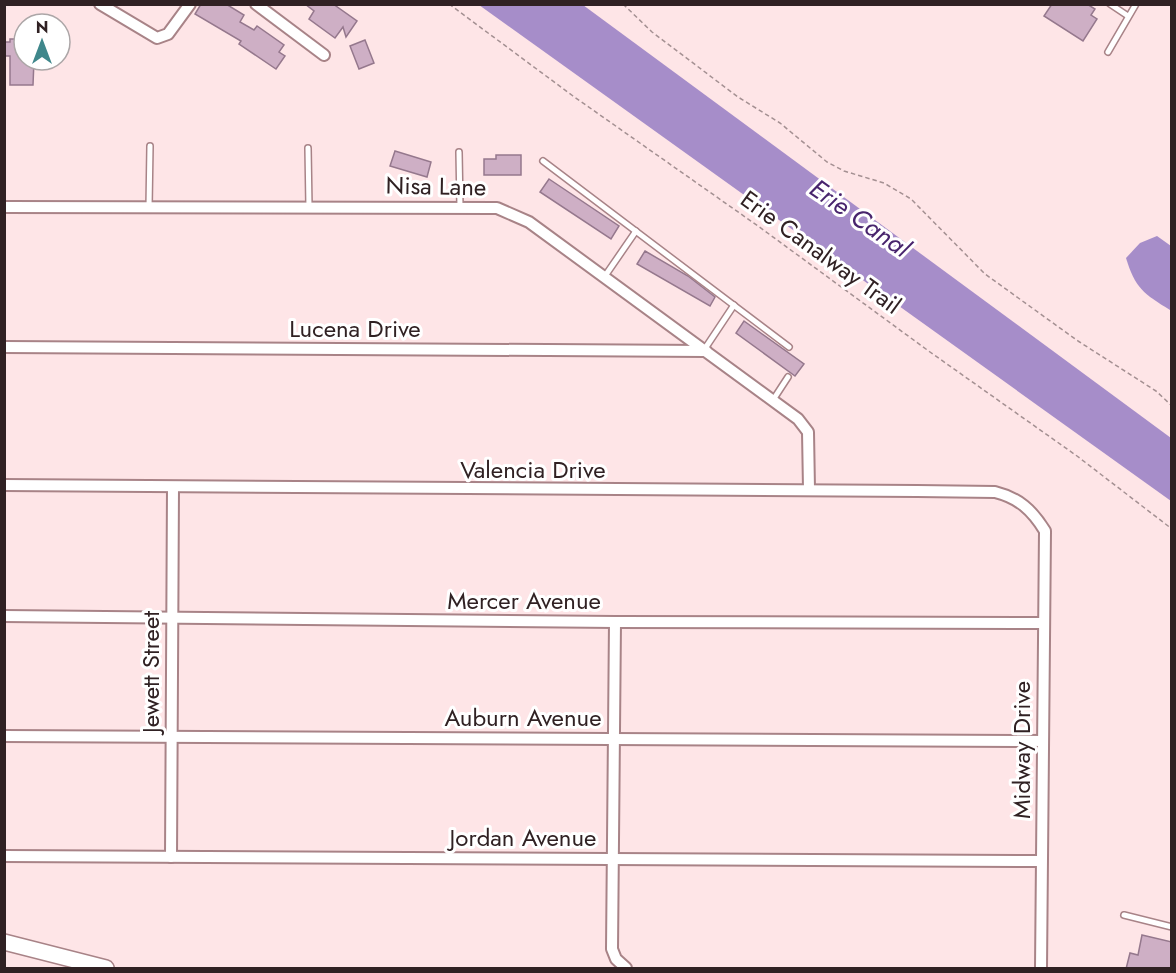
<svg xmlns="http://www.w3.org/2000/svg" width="1176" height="973" viewBox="0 0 1176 973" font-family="Jost,sans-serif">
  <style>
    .water { fill: #a68dc9 }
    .building { fill: #ceafc5; stroke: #95788d; stroke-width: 1.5 }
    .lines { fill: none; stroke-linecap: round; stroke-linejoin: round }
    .lane-casing { stroke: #a88387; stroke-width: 8 }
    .street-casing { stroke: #a88387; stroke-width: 14 }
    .secondary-casing { stroke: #a88387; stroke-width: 18 }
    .path { stroke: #a49092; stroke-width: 1.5; stroke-dasharray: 4.5 3; stroke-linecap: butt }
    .lane { stroke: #fff; stroke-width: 5 }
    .street { stroke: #fff; stroke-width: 10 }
    .secondary { stroke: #fff; stroke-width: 15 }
    .labels { text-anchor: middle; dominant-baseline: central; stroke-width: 6; stroke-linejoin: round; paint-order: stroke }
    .street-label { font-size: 24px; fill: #302123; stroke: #fff }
    .water-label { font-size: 26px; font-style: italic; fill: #48246d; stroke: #fff }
  </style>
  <rect width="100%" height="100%" fill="#fee5e7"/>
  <g class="water">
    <path d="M479 5H583L1171 438V501Z"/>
    <path d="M1157 236 1171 246 1170 310C1144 294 1135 288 1126 258L1140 243Z"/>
  </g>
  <g class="building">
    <path d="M201 4H226L244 15 240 22 254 30 257 26 284 45 279 52 285 56 276 69 239 44 241 41 195 14Z"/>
    <path d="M305 4H333L357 21 346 37 343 27 335 38 309 19 314 11Z"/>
    <path d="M1052 4H1087L1095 9 1091 15 1097 19 1083 41 1044 16Z"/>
    <path d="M10 39H24V60H34L33 85H10V56H4V42H10Z"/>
    <path d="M365 40 374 63 359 69 350 46Z"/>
    <path d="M395 151 431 162 427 177 390 166Z"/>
    <path d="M496 155H521V175H484V159H496Z"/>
    <path d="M549 179 619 226 611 239 540 192Z"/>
    <path d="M645 251 688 276 715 297 710 306 637 264Z"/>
    <path d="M744 321 804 364 795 376 736 333Z"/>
    <path d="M1142 935 1172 942V969H1126L1130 953 1138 955Z"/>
  </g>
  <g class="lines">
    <defs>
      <g id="lane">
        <path d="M1110 4 1128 16"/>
        <path d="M1108 52 1136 4"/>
        <path d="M308 148 309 207"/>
        <path d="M459 152 460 207"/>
        <path d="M543 161 789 347"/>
        <path d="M149 207 150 146"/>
        <path d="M605 276 636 231"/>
        <path d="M704 350 734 305"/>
        <path d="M773 400 788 377"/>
        <path d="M1124 915 1172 927"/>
      </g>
      <g id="street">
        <path d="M100 4 157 38 168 34 190 4"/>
        <path d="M256 4 324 55"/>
        <path d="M4 207 497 208 529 222 798 419 808 432 809 489"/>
        <path d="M4 347 706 351"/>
        <path d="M4 485C335 490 665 487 995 492 1019 498 1032 510 1045 531L1041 968"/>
        <path d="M4 616 615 622 1042 623"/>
        <path d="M615 622 612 949 616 959 626 968"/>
        <path d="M4 736 1042 741"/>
        <path d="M4 856 1041 861"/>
        <path d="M171 857 173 488"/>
      </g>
      <path id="secondary" d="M4 942 106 968"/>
    </defs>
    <use href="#lane" class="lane-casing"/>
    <use href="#street" class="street-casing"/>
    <use href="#secondary" class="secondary-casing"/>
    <g class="path">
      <path d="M449 4 573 96 758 226 930 352 1077 456 1172 529"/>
      <path d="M623 4 652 32 738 97 780 123 827 162 844 171 884 183 911 199 985 274 1078 341 1156 391 1172 406"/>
    </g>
    <use href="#lane" class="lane"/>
    <use href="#street" class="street"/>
    <use href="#secondary" class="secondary"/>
  </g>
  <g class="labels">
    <g class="street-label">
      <text transform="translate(436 186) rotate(1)">Nisa Lane</text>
      <text transform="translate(821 252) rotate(36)">Erie Canalway Trail</text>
      <text x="355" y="328">Lucena Drive</text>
      <text x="533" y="469">Valencia Drive</text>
      <text x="524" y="600">Mercer Avenue</text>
      <text transform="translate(150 672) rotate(-90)">Jewett Street</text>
      <text x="523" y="717">Auburn Avenue</text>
      <text transform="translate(1021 750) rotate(-90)">Midway Drive</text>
      <text x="523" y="837">Jordan Avenue</text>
    </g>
    <g class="water-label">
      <text transform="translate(860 218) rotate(35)">Erie Canal</text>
    </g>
  </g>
  <rect width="1176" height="973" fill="none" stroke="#302123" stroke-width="12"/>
  <g transform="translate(42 42)"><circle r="28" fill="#ffffff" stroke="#aca6a7" stroke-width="1.5"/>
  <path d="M0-4.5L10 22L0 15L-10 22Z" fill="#3f878b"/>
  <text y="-9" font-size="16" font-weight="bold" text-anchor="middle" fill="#302123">N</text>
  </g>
</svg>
